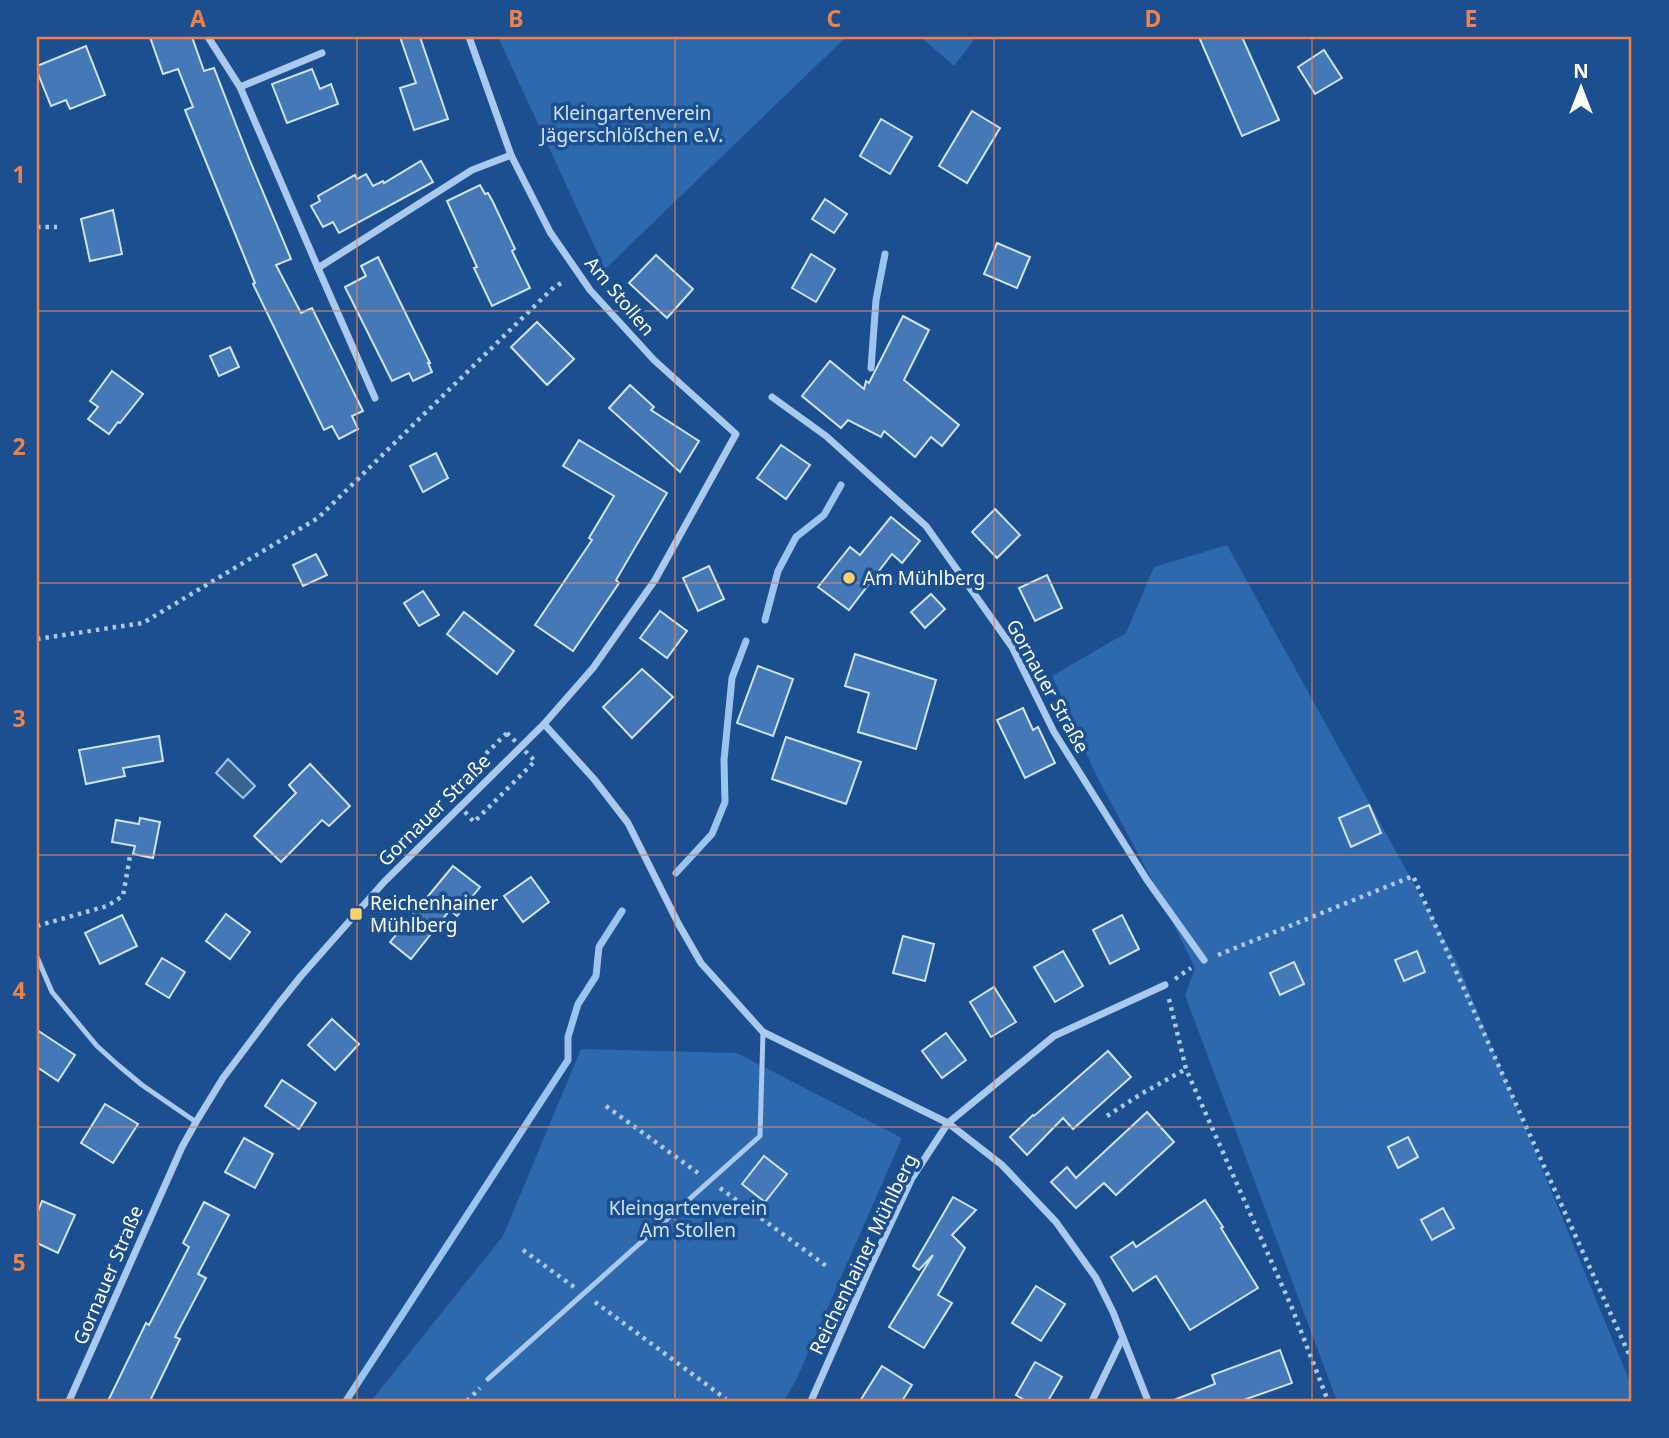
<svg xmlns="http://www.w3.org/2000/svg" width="1669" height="1438" viewBox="0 0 1669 1438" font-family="'Noto Sans',sans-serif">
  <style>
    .green { fill: #2e69ad }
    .water { fill: #3c6290; stroke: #9cc4f0; stroke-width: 2 }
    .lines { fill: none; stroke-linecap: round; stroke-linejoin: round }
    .stream { stroke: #9cc4f0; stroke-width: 7 }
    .building { fill: #4478b7; stroke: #cfe3fa; stroke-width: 2 }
    .path { stroke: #a9c9ee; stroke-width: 4.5; stroke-dasharray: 3.5 5; stroke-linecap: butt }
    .service { stroke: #a9c9ee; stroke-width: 5 }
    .minor { stroke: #a9c9ee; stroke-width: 7 }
    .grid { fill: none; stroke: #ee8249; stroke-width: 2; stroke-opacity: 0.55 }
    .poi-dot { fill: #ffd166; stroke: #1b4f8f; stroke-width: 2.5 }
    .labels { text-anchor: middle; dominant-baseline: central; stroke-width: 7; stroke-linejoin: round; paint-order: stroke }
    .park-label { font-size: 19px; fill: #cfe3fa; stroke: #1b4f8f }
    .street-label { font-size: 19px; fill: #fff; stroke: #1b4f8f }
    .poi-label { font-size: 19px; fill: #fff; stroke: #1b4f8f; text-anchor: start }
    .neatline { fill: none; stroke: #ee8249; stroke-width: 2.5 }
    .grid-label { font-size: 23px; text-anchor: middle; font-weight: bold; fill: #ee8249 }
  </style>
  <rect width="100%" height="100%" fill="#1b4f8f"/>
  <g class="green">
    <path d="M498 37H846L605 269Z"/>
    <path d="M921 37H976L954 66Z"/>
    <path d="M1227 545 1457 962 1632 1387V1401H1337L1185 995 1195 968 1153 882 1095 773 1052 676 1126 633 1154 567Z"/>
    <path d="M581 1049 737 1053 902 1138 797 1378 784 1401H371L503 1236Z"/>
  </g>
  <path class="water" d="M228 759 255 786 243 798 216 773Z"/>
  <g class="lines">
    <g class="stream">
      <path d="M871 368 876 300 885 254"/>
      <path d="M765 620 778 571 796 537 824 515 841 485"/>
      <path d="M676 873 712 834 725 802 724 760 732 678 746 641"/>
      <path d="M346 1401 568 1060V1037L578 1004 596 976 599 947 622 911"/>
    </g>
  </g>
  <g class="building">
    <path d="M150 37H192L204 71 214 68 250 161 291 259 276 265 301 313 312 308 363 411 352 416 358 429 339 439 332 426 324 430 253 284 255 283 185 110 193 107 178 69 163 74Z"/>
    <path d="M400 37H420L448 119 414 130 400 88 416 83Z"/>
    <path d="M1199 37H1242L1279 120 1242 136Z"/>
    <path d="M86 46 105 95 70 109 66 100 51 106 37 71V66Z"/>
    <path d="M1324 50 1342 78 1315 94 1298 67Z"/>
    <path d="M312 69 320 89 331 84 338 104 287 123 272 84Z"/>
    <path d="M972 111 1000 128 967 183 939 166Z"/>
    <path d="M881 119 912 137 890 174 860 156Z"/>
    <path d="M421 161 433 182 339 233 333 222 323 227 311 206 320 201 318 196 355 175 357 179 366 174 373 186 383 181 384 183Z"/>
    <path d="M480 185 485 194 488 193 493 202 515 249 512 251 530 288 492 306 474 268 477 267 447 201Z"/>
    <path d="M825 199 847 214 834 233 812 219Z"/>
    <path d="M113 210 122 254 90 261 81 219Z"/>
    <path d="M997 243 1030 257 1017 288 984 274Z"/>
    <path d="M811 254 835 269 816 302 792 288Z"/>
    <path d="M656 255 693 289 667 318 629 283Z"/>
    <path d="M378 257 430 363H428L432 372 413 381 409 373 392 381 345 287 366 276 361 266Z"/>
    <path d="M903 316 929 330 904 380 959 425 942 446 931 437 915 457 884 431 881 437 848 420 841 428 802 396 830 361 864 389 866 381 869 383Z"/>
    <path d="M537 322 574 359 547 385 511 347Z"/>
    <path d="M230 347 239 367 219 376 210 356Z"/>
    <path d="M112 371 143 394 120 423 118 422 109 434 88 419 98 407 90 401Z"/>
    <path d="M630 385 654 407 651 410 699 441 680 472 609 408Z"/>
    <path d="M579 440 667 493 616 580 619 583 573 651 535 625 592 540 589 538 614 496 563 466Z"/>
    <path d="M781 445 810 465 786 499 757 478Z"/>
    <path d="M436 453 448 478 423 492 410 466Z"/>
    <path d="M995 509 1020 535 997 558 972 532Z"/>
    <path d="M891 517 920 541 902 563 892 554 849 610 818 587 850 547 860 555Z"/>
    <path d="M316 554 327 575 303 586 293 565Z"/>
    <path d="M709 566 724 599 698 611 683 578Z"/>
    <path d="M1047 575 1062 608 1035 621 1019 588Z"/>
    <path d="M423 591 439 615 419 626 404 603Z"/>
    <path d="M931 594 945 609 925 628 911 612Z"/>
    <path d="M660 611 687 631 667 658 640 638Z"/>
    <path d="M464 612 514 651 497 674 447 634Z"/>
    <path d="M855 654 936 680 916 749 858 732 869 693 845 686Z"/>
    <path d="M758 666 793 679 773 736 737 723Z"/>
    <path d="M642 669 673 697 632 738 603 707Z"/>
    <path d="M1023 708 1033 730 1038 727 1055 763 1025 778 997 720Z"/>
    <path d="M159 736 163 761 123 768 125 776 86 784 79 750Z"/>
    <path d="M786 737 861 762 846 804 772 779Z"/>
    <path d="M310 764 350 806 329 826 322 820 281 862 254 836 296 793 289 785Z"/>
    <path d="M1369 805 1381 833 1351 847 1339 818Z"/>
    <path d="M140 818 160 822 153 858 133 854 135 846 112 842 116 820 139 824Z"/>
    <path d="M453 866 480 887 457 916 450 910 411 959 390 942Z"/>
    <path d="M531 877 549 902 523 922 504 896Z"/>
    <path d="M226 914 250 932 230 959 206 941Z"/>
    <path d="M122 915 137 946 100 964 85 933Z"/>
    <path d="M1122 915 1139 949 1110 964 1093 930Z"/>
    <path d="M903 936 934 944 925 981 893 973Z"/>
    <path d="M1063 951 1083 986 1055 1002 1034 967Z"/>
    <path d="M1417 951 1425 972 1404 981 1395 960Z"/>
    <path d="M162 958 185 972 169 998 146 984Z"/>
    <path d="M1294 962 1304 984 1280 995 1270 973Z"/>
    <path d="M994 987 1016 1022 991 1037 970 1002Z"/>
    <path d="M332 1019 359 1044 335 1070 308 1045Z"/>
    <path d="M37 1030 75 1055 58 1081 37 1067Z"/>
    <path d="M946 1033 966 1060 942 1078 922 1051Z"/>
    <path d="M1108 1051 1131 1077 1073 1129 1063 1118 1027 1155 1010 1137 1033 1115 1034 1116Z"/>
    <path d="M282 1080 316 1103 299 1129 265 1106Z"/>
    <path d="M105 1104 138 1124 113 1163 81 1143Z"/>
    <path d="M1147 1112 1174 1142 1116 1195 1104 1183 1076 1208 1051 1182 1067 1167 1076 1178Z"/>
    <path d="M1408 1137 1418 1157 1398 1168 1388 1147Z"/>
    <path d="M244 1138 273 1154 255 1188 225 1172Z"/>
    <path d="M764 1156 787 1174 765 1202 742 1184Z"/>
    <path d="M953 1197 976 1210 952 1235 965 1248 938 1295 952 1303 924 1348 889 1327 933 1255 919 1270 913 1266Z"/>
    <path d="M1205 1200 1223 1227 1221 1228 1258 1288 1190 1330 1156 1276 1133 1291 1111 1257 1133 1242 1136 1247Z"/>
    <path d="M42 1201 75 1215 58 1253 37 1243V1214Z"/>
    <path d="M204 1202 229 1215 198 1274 206 1278 175 1337 180 1339 150 1401H108L146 1323 149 1325 189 1247 183 1243Z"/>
    <path d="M1443 1208 1454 1228 1432 1240 1421 1220Z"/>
    <path d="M1036 1286 1065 1304 1041 1341 1012 1323Z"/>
    <path d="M1280 1350 1292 1383 1241 1401H1174V1400L1215 1384 1212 1375Z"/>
    <path d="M1035 1362 1062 1377 1048 1401H1026L1016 1395Z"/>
    <path d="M882 1366 912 1385 902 1401H860Z"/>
  </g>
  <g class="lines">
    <g class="path">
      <path d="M37 53H38"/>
      <path d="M37 227H57"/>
      <path d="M37 639 143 623 318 518 554 287 565 281"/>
      <path d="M507 733 535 761 474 822 447 792Z"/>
      <path d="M37 926 107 906 123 896 130 856"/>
      <path d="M1218 955 1413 876 1632 1361"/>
      <path d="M1175 979 1191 968"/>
      <path d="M1169 999 1186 1069 1292 1308 1328 1401"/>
      <path d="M606 1106 698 1173"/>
      <path d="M1107 1116 1141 1094 1186 1069"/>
      <path d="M720 1188 829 1268"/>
      <path d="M523 1250 574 1287"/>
      <path d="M595 1302 726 1399"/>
      <path d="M467 1401 480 1388"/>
    </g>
    <g class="service">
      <path d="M37 957 52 992 97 1046 118 1065 142 1085 196 1122"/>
      <path d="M488 1379 760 1136 763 1032"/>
    </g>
    <g class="minor">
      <path d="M208 37 240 87 318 268 472 170 511 155"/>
      <path d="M240 87 322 53"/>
      <path d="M318 268 375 398"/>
      <path d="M772 397 826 436 926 526 1012 647 1054 732 1147 880 1204 960"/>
      <path d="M544 724 594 779 628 823 678 923 701 963 763 1032 948 1123 1002 1165 1056 1222 1096 1278 1113 1312 1148 1401"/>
      <path d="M69 1401 182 1147 196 1122 223 1078 277 1006 301 976 384 882 544 724 593 668 655 580 736 434 654 360 590 290 550 232 511 155 469 37"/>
      <path d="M811 1401 867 1274 912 1178 948 1123 1054 1036 1165 985"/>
      <path d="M1092 1401 1122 1339"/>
    </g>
  </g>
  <path class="grid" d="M357 37V1401M675 37V1401M994 37V1401M1312 37V1401M37 311H1632M37 583H1632M37 855H1632M37 1127H1632"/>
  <g class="poi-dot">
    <circle cx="849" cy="578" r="7"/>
    <rect x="349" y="907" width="14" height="14" rx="3.5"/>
  </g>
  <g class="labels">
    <g class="park-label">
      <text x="632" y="113">Kleingartenverein<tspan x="632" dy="22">Jägerschlößchen e.V.</tspan></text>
      <text x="688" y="1208">Kleingartenverein<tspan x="688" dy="22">Am Stollen</tspan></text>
    </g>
    <g class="street-label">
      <text transform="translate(620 296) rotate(50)">Am Stollen</text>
      <text transform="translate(1048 686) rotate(61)">Gornauer Straße</text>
      <text transform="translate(434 810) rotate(-45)">Gornauer Straße</text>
      <text transform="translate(863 1254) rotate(-64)">Reichenhainer Mühlberg</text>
      <text transform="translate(108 1275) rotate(-67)">Gornauer Straße</text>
    </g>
    <g class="poi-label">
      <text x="863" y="578">Am Mühlberg</text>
      <text x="370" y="903">Reichenhainer<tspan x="370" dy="22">Mühlberg</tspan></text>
    </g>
  </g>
  <rect width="1669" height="1438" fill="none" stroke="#1b4f8f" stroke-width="77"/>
  <g transform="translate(1581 88)" stroke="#1b4f8f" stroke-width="5" paint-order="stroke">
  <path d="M0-5L12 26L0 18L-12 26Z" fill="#ffffff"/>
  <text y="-10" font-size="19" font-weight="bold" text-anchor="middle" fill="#ffffff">N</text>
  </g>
  <rect x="38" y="38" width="1592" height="1362" class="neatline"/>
  <g class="grid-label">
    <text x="198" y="27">A</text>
    <text x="516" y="27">B</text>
    <text x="834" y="27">C</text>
    <text x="1153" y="27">D</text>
    <text x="1471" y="27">E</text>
    <text x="19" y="183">1</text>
    <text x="19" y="455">2</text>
    <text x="19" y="727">3</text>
    <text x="19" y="999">4</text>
    <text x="19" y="1271">5</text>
  </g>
</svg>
